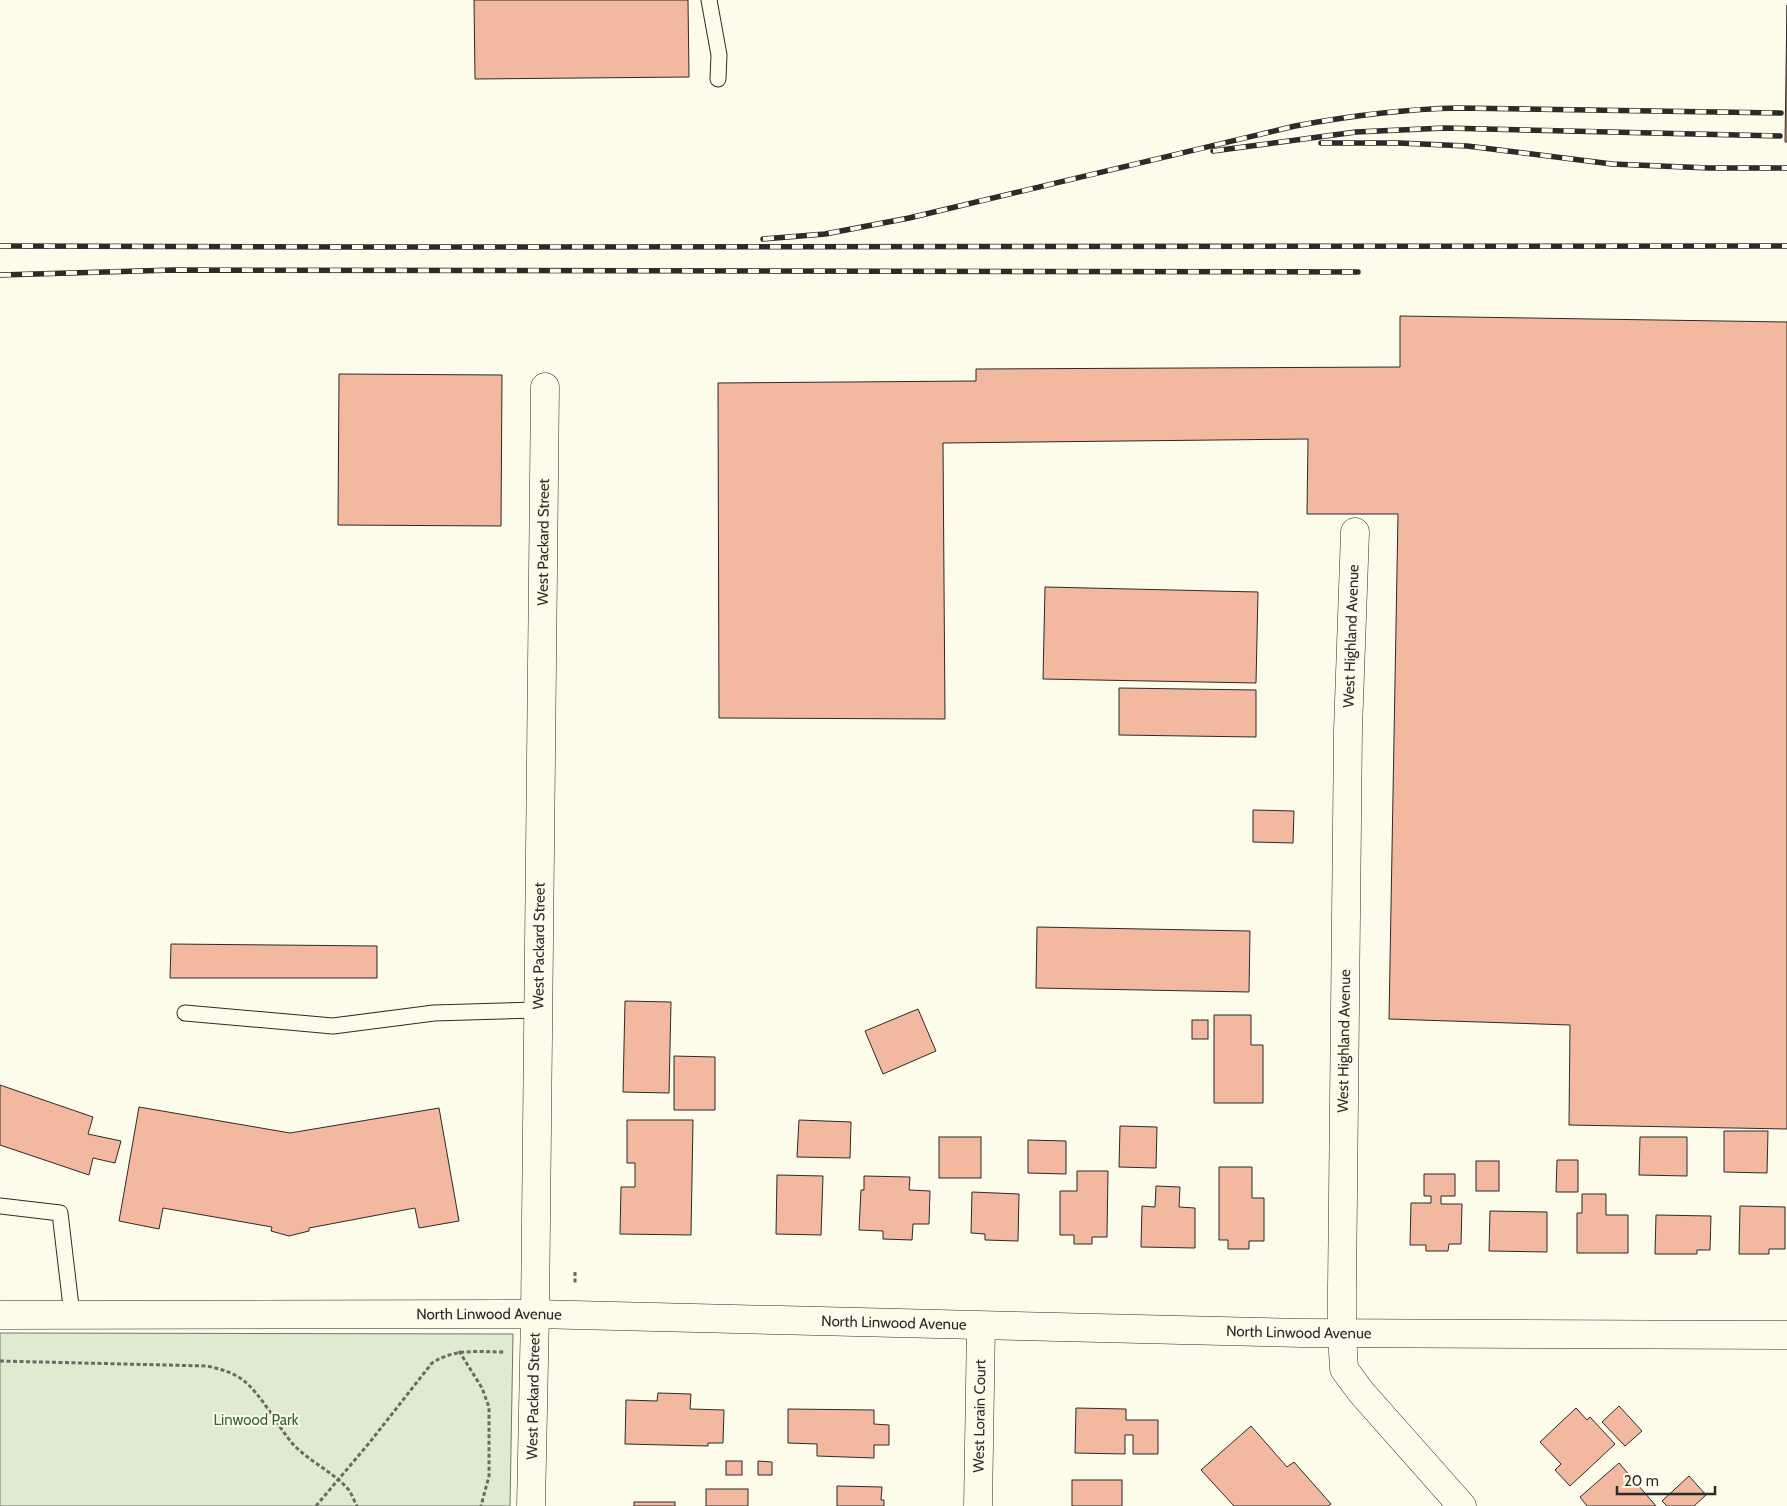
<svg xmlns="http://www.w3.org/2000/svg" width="1787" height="1506" viewBox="0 0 1787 1506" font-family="Cabin,sans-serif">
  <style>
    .green { fill: #deebd1; stroke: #74746e }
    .building { fill: #f2b8a0; stroke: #2b2b2b }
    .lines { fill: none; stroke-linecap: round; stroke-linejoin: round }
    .service-casing { stroke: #2b2b2b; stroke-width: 17 }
    .minor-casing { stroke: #2b2b2b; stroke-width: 29 }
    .tertiary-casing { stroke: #2b2b2b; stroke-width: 29 }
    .path { stroke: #6a6964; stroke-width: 3; stroke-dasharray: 4 2.5; stroke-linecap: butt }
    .service { stroke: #fdfbea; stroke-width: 15 }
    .minor { stroke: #fdfbea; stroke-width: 28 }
    .tertiary { stroke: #fdfbea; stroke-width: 28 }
    .rail-casing { stroke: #2b2b2b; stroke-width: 5.5 }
    .rail { stroke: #fdfbea; stroke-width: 4; stroke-dasharray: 11; stroke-linecap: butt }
    .labels { text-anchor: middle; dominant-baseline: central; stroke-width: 4; stroke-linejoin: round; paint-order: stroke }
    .street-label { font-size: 15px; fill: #2b2b2b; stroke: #fdfbea }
    .park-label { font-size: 15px; fill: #34623c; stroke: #fdfbea }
  </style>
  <rect width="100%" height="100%" fill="#fdfbea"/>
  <path class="green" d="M0 1333 513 1334 510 1506H0Z"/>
  <g class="building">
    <path d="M474 0H688L689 77 475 79Z"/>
    <path d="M1787 5V142H1785Z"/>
    <path d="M1400 316 1787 322V1129L1569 1125 1570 1025 1389 1019 1398 514H1307L1308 439 943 443 945 719 719 718 718 383 976 381V369L1400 367Z"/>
    <path d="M339 374 502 375 501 526 338 525Z"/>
    <path d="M1045 587 1258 592 1256 683 1043 679Z"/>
    <path d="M1119 688 1256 690V737L1119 735Z"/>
    <path d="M1253 810 1294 811 1293 843 1253 842Z"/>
    <path d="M1037 927 1250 931 1249 992 1036 988Z"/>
    <path d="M171 944 377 946V978H170Z"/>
    <path d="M625 1001 671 1002 669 1093 623 1092Z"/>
    <path d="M918 1009 936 1051 883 1074 865 1031Z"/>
    <path d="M1214 1015H1251V1045H1263V1103H1214Z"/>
    <rect x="1192" y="1020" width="16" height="19"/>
    <path d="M674 1056 715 1057V1110H674Z"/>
    <path d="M0 1085 93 1117 88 1134 121 1141 115 1163 93 1158 89 1175 0 1145Z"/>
    <path d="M139 1107 290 1133 439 1108 459 1221 419 1228 415 1208 309 1228V1231L289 1236 271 1231 272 1227 163 1208 159 1229 119 1221Z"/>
    <path d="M627 1120H693L691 1235 620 1234 621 1187H635V1163H627Z"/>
    <path d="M799 1120 851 1122 850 1158 797 1157Z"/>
    <path d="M1120 1126 1157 1127 1156 1168 1119 1167Z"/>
    <path d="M1724 1131H1768L1767 1173 1724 1172Z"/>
    <rect x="939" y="1137" width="42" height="41"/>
    <path d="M1640 1137H1687V1176L1639 1175Z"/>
    <path d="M1028 1140 1066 1141V1174L1028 1173Z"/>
    <path d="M1557 1160H1578V1192H1556Z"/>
    <rect x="1476" y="1161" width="23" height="30"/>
    <path d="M1219 1167H1252V1198H1264V1241H1249V1249H1228V1240H1219Z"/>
    <path d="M1077 1171H1108L1107 1237H1092V1244H1074V1235H1060V1191H1077Z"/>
    <path d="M1424 1174H1455V1196H1441V1204H1462L1461 1244H1449L1448 1251H1426V1245H1410L1411 1203H1431V1196H1424Z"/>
    <path d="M777 1175 823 1176 821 1235 776 1234Z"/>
    <path d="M864 1176 910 1177 909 1190 930 1191 929 1224H913L912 1240 883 1239V1231L859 1230 861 1190H864Z"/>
    <path d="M1156 1186 1180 1187 1179 1207 1195 1208V1248L1141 1247 1142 1206 1155 1207Z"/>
    <path d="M972 1192 1019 1194 1018 1241 985 1240V1234L971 1233Z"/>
    <path d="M1582 1194H1606V1215H1628V1253H1577V1213H1582Z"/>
    <path d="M1740 1206 1785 1207V1249H1769V1254H1739Z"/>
    <path d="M1490 1211 1547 1212V1252L1489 1251Z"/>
    <path d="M1656 1215 1711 1216 1710 1250H1697V1254H1655Z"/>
    <path d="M658 1393 691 1394 690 1409 724 1410 723 1443H708V1446L625 1444 626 1400 657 1401Z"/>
    <path d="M1619 1406 1642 1431 1625 1446 1602 1422Z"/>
    <path d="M1076 1408 1126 1409V1420H1158V1454H1133V1435H1125V1454L1075 1453Z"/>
    <path d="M1576 1408 1587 1420 1590 1417 1615 1444 1570 1486 1555 1470 1561 1464 1540 1442Z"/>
    <path d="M788 1409 874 1410V1424L889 1425V1445H874V1458L817 1456V1444L788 1443Z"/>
    <path d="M1251 1426 1287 1467 1294 1462 1331 1504 1328 1506H1234L1201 1470Z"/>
    <rect x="726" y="1461" width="16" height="14"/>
    <path d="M758 1461 772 1462V1475H758Z"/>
    <path d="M1619 1463 1656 1506H1587L1580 1497Z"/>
    <path d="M1689 1476 1706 1495 1694 1506H1667L1662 1501Z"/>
    <rect x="1072" y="1480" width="50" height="26"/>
    <path d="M837 1486 882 1487 881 1500H884V1506H837Z"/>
    <rect x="706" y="1489" width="42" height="17"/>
    <rect x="634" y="1502" width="41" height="4"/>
  </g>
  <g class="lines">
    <defs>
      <g id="service">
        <path d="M709 0 719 55 718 79"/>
        <path d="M185 1013 333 1026 434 1013 538 1010"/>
        <path d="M0 1206 60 1213 72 1315"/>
      </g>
      <g id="minor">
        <path d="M1355 532 1348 730 1342 1288V1333L1344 1369 1361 1392 1462 1506"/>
        <path id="s1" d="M535 1314 545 387"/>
        <path id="s2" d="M978 1506 981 1326"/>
      </g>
      <g id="tertiary">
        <path id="s3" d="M0 1315 535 1314 1302 1333 1787 1335"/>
        <path id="s4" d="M531 1506 535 1314"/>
      </g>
    </defs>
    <use href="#service" class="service-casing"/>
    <use href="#minor" class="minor-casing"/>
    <use href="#tertiary" class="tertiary-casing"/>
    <g class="path">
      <path d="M575 1272V1285"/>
      <path d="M459 1351 482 1388 489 1407V1476L481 1506"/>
      <path d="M0 1361 207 1366C220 1369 232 1372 243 1380 261 1394 277 1425 292 1443 308 1461 332 1471 348 1489 352 1494 354 1501 357 1506"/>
      <path d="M316 1506 370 1442 432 1363C455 1348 478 1352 504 1352"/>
    </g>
    <use href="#service" class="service"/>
    <use href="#minor" class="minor"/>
    <use href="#tertiary" class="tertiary"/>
    <defs>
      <g id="rail">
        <path d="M1321 143H1399L1467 146 1612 164 1709 168H1787"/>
        <path d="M1213 151 1356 132 1445 128 1780 136"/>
        <path d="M763 239 825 234 909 218 1295 126C1349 116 1403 109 1458 108L1781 113"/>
        <path d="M0 246 370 247 1787 246"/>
        <path d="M0 275 174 270 1358 272"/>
      </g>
    </defs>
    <use href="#rail" class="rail-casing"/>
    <use href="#rail" class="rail"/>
  </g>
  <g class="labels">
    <g class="street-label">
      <text stroke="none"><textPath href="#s1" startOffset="772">West Packard Street</textPath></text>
      <text transform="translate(1351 636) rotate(-88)">West Highland Avenue</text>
      <text stroke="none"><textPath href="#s1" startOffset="368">West Packard Street</textPath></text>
      <text transform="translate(1344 1041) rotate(-89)">West Highland Avenue</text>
      <text stroke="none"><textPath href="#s3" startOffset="489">North Linwood Avenue</textPath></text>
      <text stroke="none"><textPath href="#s3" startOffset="894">North Linwood Avenue</textPath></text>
      <text stroke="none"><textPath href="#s3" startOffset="1299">North Linwood Avenue</textPath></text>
      <text stroke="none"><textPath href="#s4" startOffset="110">West Packard Street</textPath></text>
      <text stroke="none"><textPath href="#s2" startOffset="90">West Lorain Court</textPath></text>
    </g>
    <g class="park-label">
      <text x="256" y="1420">Linwood Park</text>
    </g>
  </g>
  <path d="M1617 1486v8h98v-8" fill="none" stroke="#2b2b2b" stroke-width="2.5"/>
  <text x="1624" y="1486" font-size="15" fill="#2b2b2b" stroke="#fdfbea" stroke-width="4" paint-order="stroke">20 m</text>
</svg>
